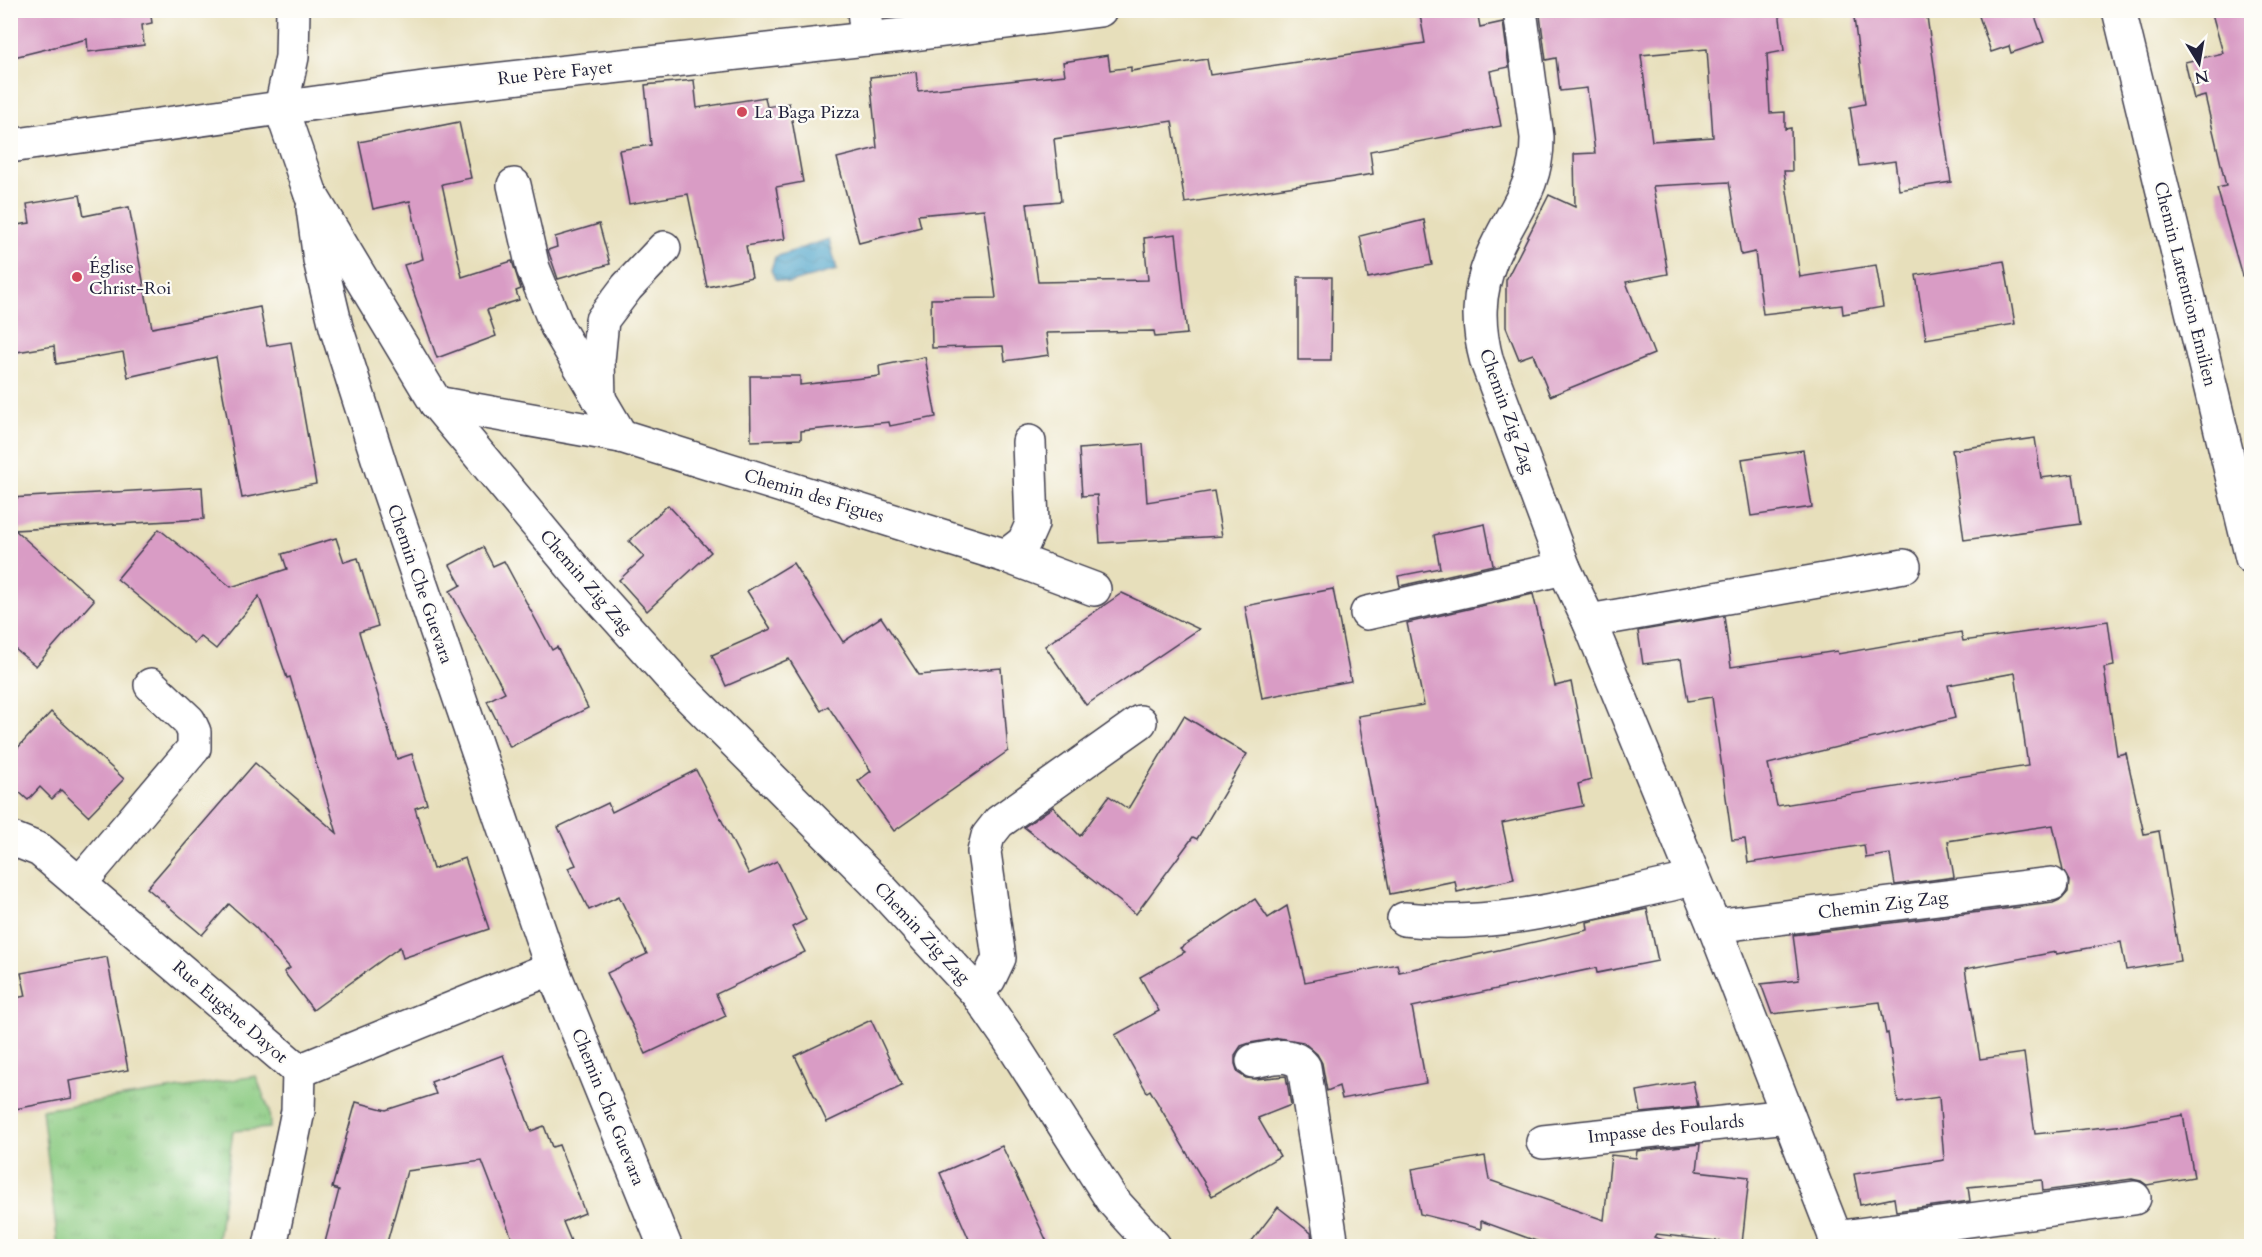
<svg xmlns="http://www.w3.org/2000/svg" width="2262" height="1257" viewBox="0 0 2262 1257" font-family="Cardo,serif">
  <style>
    .park { fill: url(#park-tufts); stroke: #56765e; stroke-width: 1.5 }
    .water { fill: url(#water-waves); stroke: #386483; stroke-width: 1.5 }
    .building { fill: #d99cc5; fill-rule: evenodd }
    .lines { fill: none; stroke-linecap: round; stroke-linejoin: round }
    .street-casing { stroke: #403e4e; stroke-width: 36 }
    .secondary-casing { stroke: #403e4e; stroke-width: 36 }
    .street { stroke: #fff; stroke-width: 33 }
    .secondary { stroke: #fff; stroke-width: 33 }
    .poi-dot { fill: #d1495b; stroke: #fdfcf7; stroke-width: 2 }
    .labels { text-anchor: middle; dominant-baseline: central; stroke-width: 4.5; stroke-linejoin: round; paint-order: stroke }
    .street-label { font-size: 18px; fill: #22223b; stroke: #fdfcf7 }
    .poi-label { font-size: 18px; fill: #22223b; stroke: #fdfcf7; text-anchor: start }
  </style>
  <defs>
    <pattern id="park-tufts" width="24" height="20" patternUnits="userSpaceOnUse" patternTransform="scale(1.5)"><rect width="24" height="20" fill="#8bcb82"/><path d="M3 7l-1-3M5 7V3M7 7l1-3M15 17l-1-3M17 17v-4M19 17l1-3" fill="none" stroke="#78ae71"/></pattern>
    <pattern id="water-waves" width="16" height="10" patternUnits="userSpaceOnUse" patternTransform="scale(1.5)"><rect width="16" height="10" fill="#4fa5cb"/><path d="M0 5q4-4 8 0t8 0" fill="none" stroke="#4186a6"/></pattern>
  </defs>
  <rect width="100%" height="100%" fill="#fdfcf7"/>
  <filter id="ink" filterUnits="userSpaceOnUse"><feTurbulence type="fractalNoise" baseFrequency=".0167" numOctaves="2"/><feDisplacementMap in="SourceGraphic" scale="12" xChannelSelector="R" yChannelSelector="G"/><feConvolveMatrix kernelMatrix="1 2 1 2 8 2 1 2 1" color-interpolation-filters="sRGB"/></filter>
  <filter id="wash" filterUnits="userSpaceOnUse"><feTurbulence type="fractalNoise" baseFrequency=".008" numOctaves="4" result="noise"/><feDisplacementMap in="SourceGraphic" scale="24" xChannelSelector="R" yChannelSelector="G"/><feGaussianBlur stdDeviation="1.35" result="paint"/><feColorMatrix in="noise" values="0 0 0 0 0 0 0 0 0 0 0 0 0 0 0 0 0 1.4 0 .05"/><feComposite in="paint" operator="in"/></filter>
  <g filter="url(#wash)">
    <rect width="100%" height="100%" fill="#e7dfbb"/>
    <path class="park" d="M256 1076 269 1110 270 1128 233 1131 217 1246H58L42 1110Z"/>
    <path class="water" d="M829 239 837 270 788 283 775 279 771 270 775 257Z"/>
    <g id="blocks">
      <g class="building">
        <path d="M10 10H150L152 23 142 25 144 45 88 52 87 39 10 58Z"/>
        <path d="M1442 10H1477L1480 27 1503 22 1509 67 1490 71 1501 126 1370 151 1373 174 1185 203 1172 121 1054 139 1061 201 1027 204 1038 282 1148 280 1144 238 1176 234 1187 334 1155 337 1154 331 1046 333 1049 355 1005 361 1003 346 932 348 931 299 996 298 984 209 918 215 921 227 859 243 837 158 877 148 870 77 916 72 918 91 1065 75 1063 62 1108 55 1110 70 1131 67V71L1207 59 1210 75 1425 43 1420 15Z"/>
        <path d="M1562 10H1779L1784 51 1767 54 1770 113 1785 112V129L1791 128 1792 171H1784L1800 277 1876 265 1883 307 1843 314 1842 305 1763 314 1755 252 1741 255 1729 182 1653 186 1668 274 1626 282 1654 354 1550 396 1533 354 1519 359 1506 327V280L1549 195 1575 207 1574 154 1595 153 1587 88 1560 91 1556 58 1546 60 1540 15ZM1707 49 1713 137 1652 141 1641 55Z"/>
        <path d="M1853 10H1926L1951 182 1899 190 1895 161 1859 166 1850 107 1865 104Z"/>
        <path d="M1977 10H2033L2044 42 2011 53 2009 46 1991 52Z"/>
        <path d="M2211 10H2252V274L2242 276 2217 188 2226 186 2205 96 2194 99 2185 62 2223 53Z"/>
        <path d="M694 80 697 108 765 97 767 107 789 103 803 182 776 187 785 239 746 246 752 277 707 287 688 194 629 204 619 150 651 145 645 85Z"/>
        <path d="M459 122 471 178 442 184 462 277 512 261 521 289 516 291 519 300 487 310 496 336 437 358 404 265 423 259 410 201 373 209 359 142Z"/>
        <path d="M80 195 84 216 129 207 152 328 260 307 267 346 291 342 316 484 242 498 216 357 128 377 123 352 56 364 54 346 10 353V226L30 223 27 204Z"/>
        <path d="M1424 220 1432 265 1368 278 1360 236Z"/>
        <path d="M599 224 610 264 558 279 548 250 557 247 555 237Z"/>
        <path d="M2004 261 2015 324 1926 339 1916 275Z"/>
        <path d="M1298 277H1332L1331 360H1298Z"/>
        <path d="M925 357 936 417 890 426 889 422 801 431V439L751 441 750 376H800V385L880 376 879 366Z"/>
        <path d="M2035 438 2041 478 2073 474 2080 524 1964 540 1952 450Z"/>
        <path d="M1143 444 1147 502 1214 491 1222 536 1100 543 1097 495 1082 496 1079 449Z"/>
        <path d="M1803 450 1812 507 1751 516 1742 459Z"/>
        <path d="M202 487 204 519 15 530 94 600 36 666 10 645V498Z"/>
        <path d="M668 505 711 552 647 611 619 580 644 557 629 541Z"/>
        <path d="M1485 524 1493 565 1400 586 1398 576 1440 568 1434 535Z"/>
        <path d="M159 529 231 587 287 569 282 554 336 538 344 562 358 558 378 626 359 632 397 759 412 754 427 804 415 808 433 869 465 858 489 929 403 958 400 947 313 1010 284 972 290 968 256 928 229 904 202 935 147 888 255 763 337 833 290 677 287 678 259 596 216 649 200 636 194 643 117 579Z"/>
        <path d="M483 547 493 566 504 561 552 650 557 647 588 708 510 747 487 701 505 692 450 591 461 585 450 565Z"/>
        <path d="M793 563 843 642 881 617 919 675 1001 668 1008 751 894 831 858 781 871 771 828 706 821 711 789 659 726 686 712 655 771 629 747 591Z"/>
        <path d="M1333 589 1351 681 1262 698 1245 606Z"/>
        <path d="M1122 593 1199 629 1086 705 1045 646Z"/>
        <path d="M1533 594 1555 686 1571 682 1591 780 1578 784 1583 806 1502 823 1514 879 1457 892 1455 881 1390 894 1358 716 1424 705 1407 623Z"/>
        <path d="M1724 616 1731 667 1837 651 1838 654 1961 632 1963 641 2108 621 2114 666 2104 668 2117 755 2126 753 2144 834 2159 831 2180 961 2126 970 2121 942 2056 954V952L1965 969 1980 1059 2024 1053 2035 1134 2126 1125 2183 1115 2194 1177 2147 1185 2141 1181 2132 1179 2043 1191 2042 1180 1968 1187 1970 1201 1896 1211 1894 1198 1860 1205 1854 1174 1944 1160 1939 1097 1898 1103 1888 1033 1886 1034 1880 1002 1772 1014 1761 984 1799 980 1793 935 2053 903 2062 899 2068 892 2069 881 2063 871 2053 825 1948 841 1954 877 1895 885 1890 854 1866 858 1864 845 1748 863 1745 839 1732 840 1712 697 1688 701 1681 659 1643 664 1638 631ZM2015 673 2028 766 1777 806 1768 764 1955 718 1948 685Z"/>
        <path d="M51 712 124 779 88 816 61 790 52 799 40 787 28 800 10 784 12 754Z"/>
        <path d="M1184 716 1247 754 1197 839 1193 837 1136 914 1024 827 1053 807 1080 836 1109 796 1128 809Z"/>
        <path d="M696 770 749 874 777 861 806 920 792 927 805 952 716 994 726 1016 646 1054 607 973 647 954 619 896 589 910 568 868 576 865 558 827 608 803 612 812Z"/>
        <path d="M1255 899 1268 918 1287 906 1305 982 1397 964 1399 972 1588 930 1587 922 1647 909 1658 961 1597 973 1596 968 1412 1007 1426 1083 1342 1099 1339 1086 1327 1091 1322 1063 1317 1054 1303 1042 1279 1038 1250 1043 1241 1046 1235 1055V1064L1238 1073 1246 1078 1256 1079 1286 1076 1291 1105 1258 1118 1280 1156 1212 1196 1150 1090 1147 1092 1115 1035 1159 1011 1140 977 1185 952 1180 948Z"/>
        <path d="M107 957 128 1070 69 1081 72 1098 10 1110V999L26 996 21 973Z"/>
        <path d="M871 1020 902 1086 827 1122 795 1056Z"/>
        <path d="M503 1055 531 1131 544 1126 552 1147 559 1145 585 1213 563 1222 573 1246H515L482 1161 407 1171 386 1246H324L339 1190 332 1188 356 1102 386 1110 436 1094 431 1082Z"/>
        <path d="M1693 1081 1698 1107 1641 1113 1637 1091Z"/>
        <path d="M1700 1144 1697 1171 1749 1177 1742 1244 1656 1234 1654 1237 1666 1241 1665 1246H1550L1481 1221V1229L1420 1214 1412 1169 1485 1156 1489 1180 1604 1220 1611 1155 1636 1158 1637 1151Z"/>
        <path d="M1002 1146 1049 1246H972L940 1173Z"/>
        <path d="M1278 1207 1311 1233 1313 1246H1248Z"/>
      </g>
    </g>
  </g>
  <g filter="url(#ink)">
    <use href="#blocks" fill-opacity="0" stroke="#403e4e" stroke-width="1.5"/>
    <g class="lines">
      <defs>
        <g id="street">
          <path d="M293 10 292 57 281 108 311 195 436 403 580 576 677 684 874 881 977 993 1009 1039 1112 1200 1154 1246"/>
          <path d="M864 10 867 39"/>
          <path d="M1520 10 1537 137C1538 188 1510 214 1492 257 1477 294 1477 325 1487 362L1564 568 1589 621 1714 926 1839 1246"/>
          <path d="M2119 10 2252 558"/>
          <path d="M514 185 533 268 557 327 621 436"/>
          <path d="M313 208 320 260 336 327 382 471 552 968 665 1246"/>
          <path d="M599 399 598 361 602 320 627 287 664 248"/>
          <path d="M436 403 621 436 1006 556 1094 589"/>
          <path d="M1006 556 1024 542 1032 524 1029 442"/>
          <path d="M1367 613 1564 568"/>
          <path d="M1589 621 1904 566"/>
          <path d="M10 838 40 850 299 1071 298 1111 270 1246"/>
          <path d="M80 883 194 748V732L189 721 151 685"/>
          <path d="M1404 919C1501 930 1599 899 1694 879"/>
          <path d="M1714 926 2051 884"/>
          <path d="M977 993 989 979 999 958 984 852 988 836 999 822 1140 722"/>
          <path d="M1253 1061C1272 1058 1291 1050 1304 1067L1332 1246"/>
          <path d="M299 1071 552 968"/>
          <path d="M1543 1142 1788 1116"/>
          <path d="M1835 1238 2134 1198"/>
        </g>
        <path id="secondary" d="M10 146 430 87 912 34 1100 10"/>
      </defs>
      <use href="#street" class="street-casing"/>
      <use href="#secondary" class="secondary-casing"/>
      <use href="#street" class="street"/>
      <use href="#secondary" class="secondary"/>
    </g>
  </g>
  <g class="poi-dot">
    <circle cx="742" cy="112" r="6"/>
    <circle cx="77" cy="277" r="6"/>
  </g>
  <g class="labels">
    <g class="street-label">
      <text transform="translate(555 73) rotate(-6)">Rue Père Fayet</text>
      <text transform="translate(2185 284) rotate(76)">Chemin Lattention Emilien</text>
      <text transform="translate(1507 411) rotate(70)">Chemin Zig Zag</text>
      <text transform="translate(814 496) rotate(17)">Chemin des Figues</text>
      <text transform="translate(586 582) rotate(49)">Chemin Zig Zag</text>
      <text transform="translate(420 584) rotate(71)">Chemin Che Guevara</text>
      <text transform="translate(1883 905) rotate(-7)">Chemin Zig Zag</text>
      <text transform="translate(922 933) rotate(47)">Chemin Zig Zag</text>
      <text transform="translate(230 1012) rotate(41)">Rue Eugène Dayot</text>
      <text transform="translate(608 1107) rotate(68)">Chemin Che Guevara</text>
      <text transform="translate(1666 1129) rotate(-6)">Impasse des Foulards</text>
    </g>
    <g class="poi-label">
      <text x="754" y="112">La Baga Pizza</text>
      <text x="89" y="267">Église<tspan x="89" dy="21">Christ-Roi</tspan></text>
    </g>
  </g>
  <rect width="2262" height="1257" fill="none" stroke="#fdfcf7" stroke-width="36"/>
  <g transform="translate(2199 63) rotate(169)" stroke="#fdfcf7" stroke-width="4.5" paint-order="stroke">
  <path d="M0-4.5L10 22L0 15L-10 22Z" fill="#22223b"/>
  <text y="-9" font-size="16" font-weight="bold" text-anchor="middle" fill="#22223b">N</text>
  </g>
</svg>
